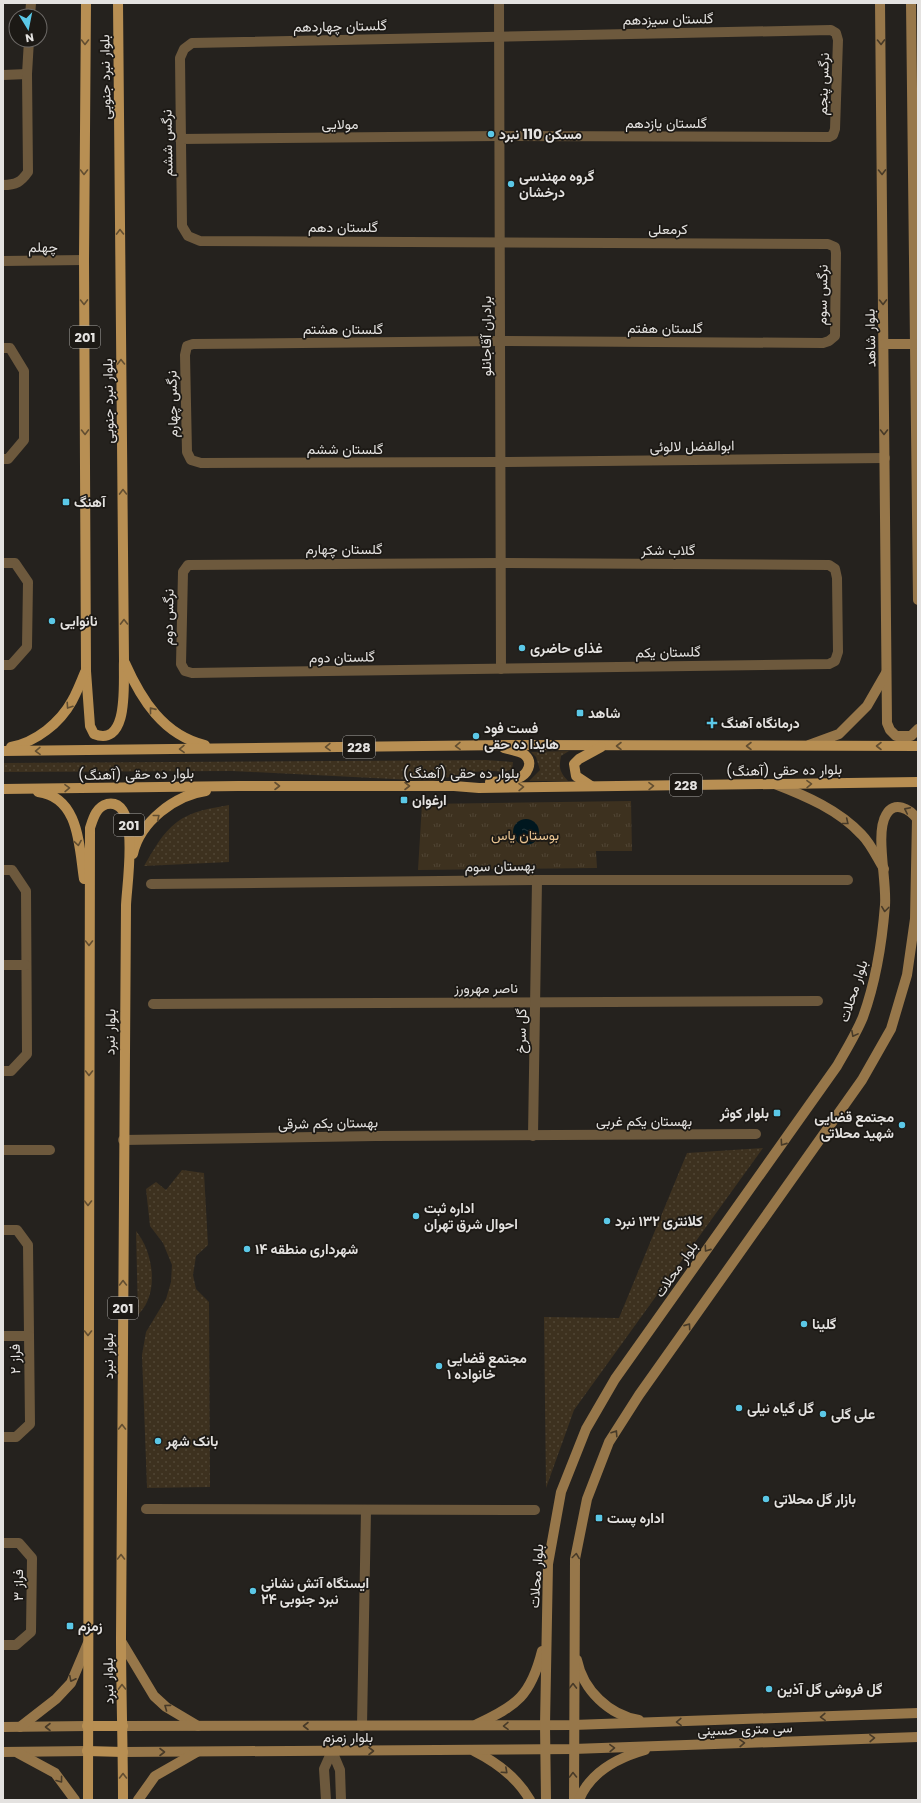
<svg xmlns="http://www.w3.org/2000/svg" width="921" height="1803" viewBox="0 0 921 1803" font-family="Poppins,Vazirmatn,sans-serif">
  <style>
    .grass { fill: url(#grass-dots) }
    .park { fill: url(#park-tufts) }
    .water { fill: url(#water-ripples) }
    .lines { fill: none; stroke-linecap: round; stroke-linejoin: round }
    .minor { stroke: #6d593d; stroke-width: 10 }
    .secondary { stroke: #97774a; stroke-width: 10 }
    .primary { stroke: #b88f53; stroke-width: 10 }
    .oneway { stroke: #624e31 }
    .oneway2 { stroke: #473a28 }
    .poi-dot { fill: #5bc8e7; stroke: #1c1915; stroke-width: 1.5 }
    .labels { text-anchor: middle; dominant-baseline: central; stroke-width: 3.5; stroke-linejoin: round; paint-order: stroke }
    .shield { fill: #1c1915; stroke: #a8a6a3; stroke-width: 1 }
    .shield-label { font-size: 13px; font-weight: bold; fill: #e4e2e0 }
    .street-label { font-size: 14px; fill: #e4e2e0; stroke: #1c1915 }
    .poi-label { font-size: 14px; font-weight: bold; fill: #e4e2e0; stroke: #1c1915; text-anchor: start }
    .park-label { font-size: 14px; fill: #e9c491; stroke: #1c1915 }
  </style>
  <defs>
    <pattern id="grass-dots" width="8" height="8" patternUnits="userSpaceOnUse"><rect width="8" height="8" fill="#3d311f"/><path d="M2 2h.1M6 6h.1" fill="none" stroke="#504534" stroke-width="1.8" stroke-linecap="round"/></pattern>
    <pattern id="park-tufts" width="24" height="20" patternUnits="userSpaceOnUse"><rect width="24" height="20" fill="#3d311f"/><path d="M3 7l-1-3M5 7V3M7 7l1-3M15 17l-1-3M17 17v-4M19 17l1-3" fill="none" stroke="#504534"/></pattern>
    <pattern id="water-ripples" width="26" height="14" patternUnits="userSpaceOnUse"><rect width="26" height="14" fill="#00171f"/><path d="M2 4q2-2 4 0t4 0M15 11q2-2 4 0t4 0" fill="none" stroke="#25383f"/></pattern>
  </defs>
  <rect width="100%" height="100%" fill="#25221e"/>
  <g class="grass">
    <path d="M569 751 561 756C559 768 559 771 568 781H529L540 770 536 757 531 752Z"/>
    <path d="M486 760 513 762 512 769 505 772 493 771 470 772 433 781 232 771 3 772V763Z"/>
    <path d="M229 805V862L144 866C153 851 162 833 177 822 191 811 212 808 229 805Z"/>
    <path d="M763 1148 574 1410 546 1488 544 1317 619 1318 687 1153Z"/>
    <path d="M182 1170 204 1173 208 1245 196 1256 193 1275 196 1289 209 1302 210 1487 147 1488 142 1355 146 1332 166 1299 171 1282 172 1265 163 1243 150 1226 146 1189 156 1182 166 1190Z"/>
    <path d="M136 1231C151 1249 157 1281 147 1302 145 1307 141 1311 138 1315Z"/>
  </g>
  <path class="park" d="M631 801 632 851H596L597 868 418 870 422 804Z"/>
  <circle class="water" cx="526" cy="832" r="13"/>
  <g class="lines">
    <g class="minor">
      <path d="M499 3 501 669"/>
      <path d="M30 16 31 3"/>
      <path d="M3 75 27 74"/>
      <path d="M180 139 499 136 829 137 833 135 835 129 838 40 836 33 831 30 192 43 184 49 180 58 182 226 188 236 200 241 828 244 835 247 836 253 835 336 829 341 823 343 500 341 193 344 187 346 185 355 187 452 191 460 201 463 500 462 885 458"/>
      <path d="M3 185C16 185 21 182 28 172L27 74 29 40"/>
      <path d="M3 261 84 260"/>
      <path d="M3 348H10L24 371V440L8 459H3"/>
      <path d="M3 563H15L28 582 27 647 11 665H3"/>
      <path d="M500 563 829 565 835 569 837 578 838 652 835 661 829 664 192 673 185 671 181 664 183 572 188 565Z"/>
      <path d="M3 870H12L26 891 27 1054 11 1071H3"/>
      <path d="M151 884 537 880H848"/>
      <path d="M3 965H26"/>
      <path d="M153 1004 818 1001"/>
      <path d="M533 1136 537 880"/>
      <path d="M123 1140 376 1136 756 1134"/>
      <path d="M3 1150H50"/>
      <path d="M3 1230H17L28 1245 30 1424 16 1437H3"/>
      <path d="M3 1336H29"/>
      <path d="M146 1509 535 1510"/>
      <path d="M3 1543H19L32 1558 31 1632 16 1645H3"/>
      <path d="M362 1726 366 1510"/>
      <path d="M332 1751 340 1770 341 1800"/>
      <path d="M326 1800 324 1769 332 1751"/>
    </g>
    <g class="secondary">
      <path d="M880 3 887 723 890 730 896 736H911L918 729"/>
      <path d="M911 3 918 600"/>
      <path d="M884 344H915"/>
      <path d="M809 745 839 734 867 706 886 673"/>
      <path d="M775 784C806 796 839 810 862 835 871 844 877 858 884 869"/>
      <path d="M121 1641 154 1696 166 1707 198 1726"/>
      <path d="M577 1660C583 1690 609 1715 639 1720"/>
      <path d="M477 1724C517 1706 531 1695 542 1651"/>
      <path d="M123 1726 573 1725 918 1713"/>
      <path d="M3 1727 87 1726"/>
      <path d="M20 1727 56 1699 71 1683 88 1643"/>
      <path d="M474 1751C496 1762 518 1779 530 1800"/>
      <path d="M3 1752 87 1751"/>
      <path d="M123 1752 573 1749 918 1737"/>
      <path d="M18 1753 55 1773 75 1800"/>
      <path d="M138 1800 155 1776 197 1752"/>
      <path d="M546 1800 545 1725 548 1564 561 1492 586 1429 615 1379 837 1066C846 1050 856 1034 863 1017 876 981 882 943 885 905 887 881 875 833 886 815 894 800 910 809 917 819L915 919 907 975 891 1029 862 1080 639 1395 609 1442 587 1499 575 1559 574 1800"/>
      <path d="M579 1800C590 1772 617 1758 645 1750"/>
    </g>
    <g class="primary">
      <path d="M86 3 84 260 86 671 90 726 94 734C130 748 123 681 124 661L118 3"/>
      <path d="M125 663C141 699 163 735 205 745"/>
      <path d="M11 747C36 742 60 723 72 701 77 692 81 682 85 672"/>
      <path d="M3 751 508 745 918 746"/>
      <path d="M490 782C499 781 510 782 518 778 527 775 534 763 525 755 520 751 510 750 504 748"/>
      <path d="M591 786 576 776 574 764 579 759 601 747"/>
      <path d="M3 789 238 786H454L479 788 918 782"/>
      <path d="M38 792C80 797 79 848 84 879"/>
      <path d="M133 854C140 822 175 795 206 791"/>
      <path d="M87 1726H123"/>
      <path d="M87 1751 123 1752"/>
      <path d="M88 1800 90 828C93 819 96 807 107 804 142 797 126 888 126 906 123 1150 121 1394 121 1638 121 1692 123 1746 123 1800"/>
    </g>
  </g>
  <defs><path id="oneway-chevron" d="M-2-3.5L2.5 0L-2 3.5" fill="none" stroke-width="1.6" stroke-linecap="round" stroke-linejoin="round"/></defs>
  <g class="oneway">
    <use href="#oneway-chevron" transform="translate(85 42) rotate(90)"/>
    <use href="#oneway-chevron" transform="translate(84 172) rotate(90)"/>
    <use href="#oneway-chevron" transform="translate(120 232) rotate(-91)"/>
    <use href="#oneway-chevron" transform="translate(84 302) rotate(89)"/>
    <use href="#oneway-chevron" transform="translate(121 362) rotate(-91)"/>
    <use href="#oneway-chevron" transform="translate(85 432) rotate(89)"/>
    <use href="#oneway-chevron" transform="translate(123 492) rotate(-91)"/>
    <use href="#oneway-chevron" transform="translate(124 622) rotate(-91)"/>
    <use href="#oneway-chevron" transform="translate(69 706) rotate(124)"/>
    <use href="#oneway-chevron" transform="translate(152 710) rotate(-129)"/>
    <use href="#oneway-chevron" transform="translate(458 746) rotate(179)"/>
    <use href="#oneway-chevron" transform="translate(619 746) rotate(180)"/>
    <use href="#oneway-chevron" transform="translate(749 746) rotate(180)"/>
    <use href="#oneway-chevron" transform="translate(879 746) rotate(180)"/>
    <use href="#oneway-chevron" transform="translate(328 747) rotate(179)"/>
    <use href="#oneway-chevron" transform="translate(182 749) rotate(179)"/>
    <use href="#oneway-chevron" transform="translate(38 751) rotate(179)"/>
    <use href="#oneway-chevron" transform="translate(809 784) rotate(-1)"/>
    <use href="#oneway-chevron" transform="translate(277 786)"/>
    <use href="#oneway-chevron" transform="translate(407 786)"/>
    <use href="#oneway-chevron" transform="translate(651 786) rotate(-1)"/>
    <use href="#oneway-chevron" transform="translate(521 787) rotate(-1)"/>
    <use href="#oneway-chevron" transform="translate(67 788) rotate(-1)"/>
    <use href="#oneway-chevron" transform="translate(157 817) rotate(-39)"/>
    <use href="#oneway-chevron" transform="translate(78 843) rotate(81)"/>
    <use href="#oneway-chevron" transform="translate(89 943) rotate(90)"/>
    <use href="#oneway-chevron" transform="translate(89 1073) rotate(90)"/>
    <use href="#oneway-chevron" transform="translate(88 1203) rotate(90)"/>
    <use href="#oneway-chevron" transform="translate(123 1283) rotate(-90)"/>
    <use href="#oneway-chevron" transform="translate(88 1333) rotate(90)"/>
    <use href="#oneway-chevron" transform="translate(122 1427) rotate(-90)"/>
    <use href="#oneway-chevron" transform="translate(121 1557) rotate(-90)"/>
    <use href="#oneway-chevron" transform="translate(122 1687) rotate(-91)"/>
    <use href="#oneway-chevron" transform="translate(123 1776) rotate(-90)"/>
  </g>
  <g class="oneway2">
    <use href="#oneway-chevron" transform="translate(881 42) rotate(89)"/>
    <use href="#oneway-chevron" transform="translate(882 172) rotate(89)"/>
    <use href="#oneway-chevron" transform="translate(883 302) rotate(89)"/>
    <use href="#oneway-chevron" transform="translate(884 432) rotate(90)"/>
    <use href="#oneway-chevron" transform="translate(907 810) rotate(-154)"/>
    <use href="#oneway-chevron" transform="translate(846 822) rotate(39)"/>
    <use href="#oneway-chevron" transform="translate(885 909) rotate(97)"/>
    <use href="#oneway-chevron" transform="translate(854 1034) rotate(118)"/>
    <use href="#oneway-chevron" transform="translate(783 1143) rotate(125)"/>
    <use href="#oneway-chevron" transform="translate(707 1249) rotate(125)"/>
    <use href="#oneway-chevron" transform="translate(688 1326) rotate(-55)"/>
    <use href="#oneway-chevron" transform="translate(615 1433) rotate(-57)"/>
    <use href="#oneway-chevron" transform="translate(576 1556) rotate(-82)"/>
    <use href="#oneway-chevron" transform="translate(72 1679) rotate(117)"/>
    <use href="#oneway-chevron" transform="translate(573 1686) rotate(-89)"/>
    <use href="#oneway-chevron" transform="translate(167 1707) rotate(-144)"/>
    <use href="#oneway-chevron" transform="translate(823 1717) rotate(178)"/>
    <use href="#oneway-chevron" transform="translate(679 1722) rotate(178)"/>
    <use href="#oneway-chevron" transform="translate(306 1726) rotate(180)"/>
    <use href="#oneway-chevron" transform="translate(506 1726) rotate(179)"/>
    <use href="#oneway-chevron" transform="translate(48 1727) rotate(180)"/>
    <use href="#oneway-chevron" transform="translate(872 1738) rotate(-2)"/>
    <use href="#oneway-chevron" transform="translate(742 1743) rotate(-2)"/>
    <use href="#oneway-chevron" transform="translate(612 1748) rotate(-2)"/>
    <use href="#oneway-chevron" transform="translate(371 1751)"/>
    <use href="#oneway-chevron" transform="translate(162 1752)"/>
    <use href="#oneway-chevron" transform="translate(505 1771) rotate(42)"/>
    <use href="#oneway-chevron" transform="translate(573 1775) rotate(-91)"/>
    <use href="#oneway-chevron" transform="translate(60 1780) rotate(53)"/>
  </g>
  <g class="poi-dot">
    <circle cx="491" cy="134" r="4"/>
    <circle cx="511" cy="184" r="4"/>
    <rect x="62" y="498" width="8" height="8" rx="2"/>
    <circle cx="52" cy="621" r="4"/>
    <circle cx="522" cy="648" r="4"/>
    <rect x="576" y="709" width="8" height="8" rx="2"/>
    <path d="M710 717h4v4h4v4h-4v4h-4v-4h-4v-4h4z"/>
    <circle cx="476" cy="736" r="4"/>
    <rect x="400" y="796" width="8" height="8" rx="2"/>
    <rect x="773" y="1109" width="8" height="8" rx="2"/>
    <circle cx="902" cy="1125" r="4"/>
    <circle cx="416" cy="1216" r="4"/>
    <circle cx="607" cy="1221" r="4"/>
    <circle cx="247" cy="1249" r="4"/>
    <circle cx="804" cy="1324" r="4"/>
    <circle cx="439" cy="1366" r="4"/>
    <circle cx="739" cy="1408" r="4"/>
    <circle cx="823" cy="1414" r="4"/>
    <circle cx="158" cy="1441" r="4"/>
    <circle cx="766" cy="1499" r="4"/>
    <rect x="595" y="1514" width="8" height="8" rx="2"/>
    <circle cx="253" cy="1591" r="4"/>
    <rect x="66" y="1622" width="8" height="8" rx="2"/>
    <circle cx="769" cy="1689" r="4"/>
  </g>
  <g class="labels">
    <g class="shield">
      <rect x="70" y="326" width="30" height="22" rx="3"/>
      <rect x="343" y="736" width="32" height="22" rx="3"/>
      <rect x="670" y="774" width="32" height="22" rx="3"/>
      <rect x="114" y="814" width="30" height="22" rx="3"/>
      <rect x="108" y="1297" width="30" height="22" rx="3"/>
    </g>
    <g class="shield-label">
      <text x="85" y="337">201</text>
      <text x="359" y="747">228</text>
      <text x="686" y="785">228</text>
      <text x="129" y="825">201</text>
      <text x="123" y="1308">201</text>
    </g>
    <g class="street-label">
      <text transform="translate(668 19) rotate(-1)">گلستان سیزدهم</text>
      <text transform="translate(340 26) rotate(-1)">گلستان چهاردهم</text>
      <text transform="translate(105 77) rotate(-91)">بلوار نبرد جنوبی</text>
      <text transform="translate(823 84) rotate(-88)">نرگس پنجم</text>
      <text x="666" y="123">گلستان یازدهم</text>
      <text x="340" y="124">مولایی</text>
      <text transform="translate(167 143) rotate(-91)">نرگس ششم</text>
      <text x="343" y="227">گلستان دهم</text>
      <text x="668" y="229">کرمعلی</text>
      <text transform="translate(43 247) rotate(-1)">چهلم</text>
      <text transform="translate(822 295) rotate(-89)">نرگس سوم</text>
      <text x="665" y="328">گلستان هفتم</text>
      <text x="343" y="329">گلستان هشتم</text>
      <text transform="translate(486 336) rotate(-90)">برادران آقاجانلو</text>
      <text transform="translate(870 338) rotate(-91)">بلوار شاهد</text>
      <text transform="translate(108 401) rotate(-91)">بلوار نبرد جنوبی</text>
      <text transform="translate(172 404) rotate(-91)">نرگس چهارم</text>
      <text transform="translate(692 446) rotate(-1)">ابوالفضل لالوئی</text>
      <text x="345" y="449">گلستان ششم</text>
      <text x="344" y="549">گلستان چهارم</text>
      <text x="668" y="550">گلاب شکر</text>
      <text transform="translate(168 617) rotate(-89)">نرگس دوم</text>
      <text transform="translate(668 652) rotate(-1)">گلستان یکم</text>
      <text transform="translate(342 657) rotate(-1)">گلستان دوم</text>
      <text transform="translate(784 770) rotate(-1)">بلوار ده حقی (آهنگ)</text>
      <text x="461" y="773">بلوار ده حقی (آهنگ)</text>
      <text transform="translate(136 774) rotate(-1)">بلوار ده حقی (آهنگ)</text>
      <text transform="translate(500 866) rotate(-1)">بهستان سوم</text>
      <text x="486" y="988">ناصر مهرورز</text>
      <text transform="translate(853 991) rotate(-72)">بلوار محلات</text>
      <text transform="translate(521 1031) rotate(-89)">گل سرخ</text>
      <text transform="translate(110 1032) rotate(-89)">بلوار نبرد</text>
      <text x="644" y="1121">بهستان یکم غربی</text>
      <text transform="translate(328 1123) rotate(-1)">بهستان یکم شرقی</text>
      <text transform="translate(676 1269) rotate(-55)">بلوار محلات</text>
      <text transform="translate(108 1356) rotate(-90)">بلوار نبرد</text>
      <text transform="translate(15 1359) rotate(-91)">فراز ۲</text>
      <text transform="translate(536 1576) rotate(-86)">بلوار محلات</text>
      <text transform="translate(18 1585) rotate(-90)">فراز ۳</text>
      <text transform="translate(108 1681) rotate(-91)">بلوار نبرد</text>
      <text transform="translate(745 1729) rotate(-2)">سی متری حسینی</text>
      <text x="348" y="1737">بلوار زمزم</text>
    </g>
    <g class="poi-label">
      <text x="499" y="134">مسکن 110 نبرد</text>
      <text x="519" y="176">گروه مهندسی<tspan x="519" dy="16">درخشان</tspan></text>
      <text x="74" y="502">آهنگ</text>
      <text x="60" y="621">نانوایی</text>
      <text x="530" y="648">غذای حاضری</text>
      <text x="588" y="713">شاهد</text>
      <text x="721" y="723">درمانگاه آهنگ</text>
      <text x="484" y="728">فست فود<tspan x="484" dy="16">هایدا ده حقی</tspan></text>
      <text x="412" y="800">ارغوان</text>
      <text x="769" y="1113" text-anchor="end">بلوار کوثر</text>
      <text x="894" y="1117" text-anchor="end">مجتمع قضایی<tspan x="894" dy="16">شهید محلاتی</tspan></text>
      <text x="424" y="1208">اداره ثبت<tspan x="424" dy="16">احوال شرق تهران</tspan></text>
      <text x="615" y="1221">کلانتری ۱۳۲ نبرد</text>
      <text x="255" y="1249">شهرداری منطقه ۱۴</text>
      <text x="812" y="1324">گلينا</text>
      <text x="447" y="1358">مجتمع قضایی<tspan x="447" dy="16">خانواده ۱</tspan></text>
      <text x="747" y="1408">گل گیاه نیلی</text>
      <text x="831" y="1414">علی گلی</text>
      <text x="166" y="1441">بانک شهر</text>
      <text x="774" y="1499">بازار گل محلاتی</text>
      <text x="607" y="1518">اداره پست</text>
      <text x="261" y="1583">ایستگاه آتش نشانی<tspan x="261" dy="16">۲۴ نبرد جنوبی</tspan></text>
      <text x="78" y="1626">زمزم</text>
      <text x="777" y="1689">گل فروشی گل آذین</text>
    </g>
    <g class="park-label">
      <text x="525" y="835">بوستان یاس</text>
    </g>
  </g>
  <rect width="921" height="1803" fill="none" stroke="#e4e2e0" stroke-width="8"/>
  <g transform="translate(28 28) rotate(170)"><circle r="19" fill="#1c1915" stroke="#6c6966"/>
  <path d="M0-3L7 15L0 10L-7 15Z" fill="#5bc8e7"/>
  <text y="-6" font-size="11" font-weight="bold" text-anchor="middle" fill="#e4e2e0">N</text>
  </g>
</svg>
